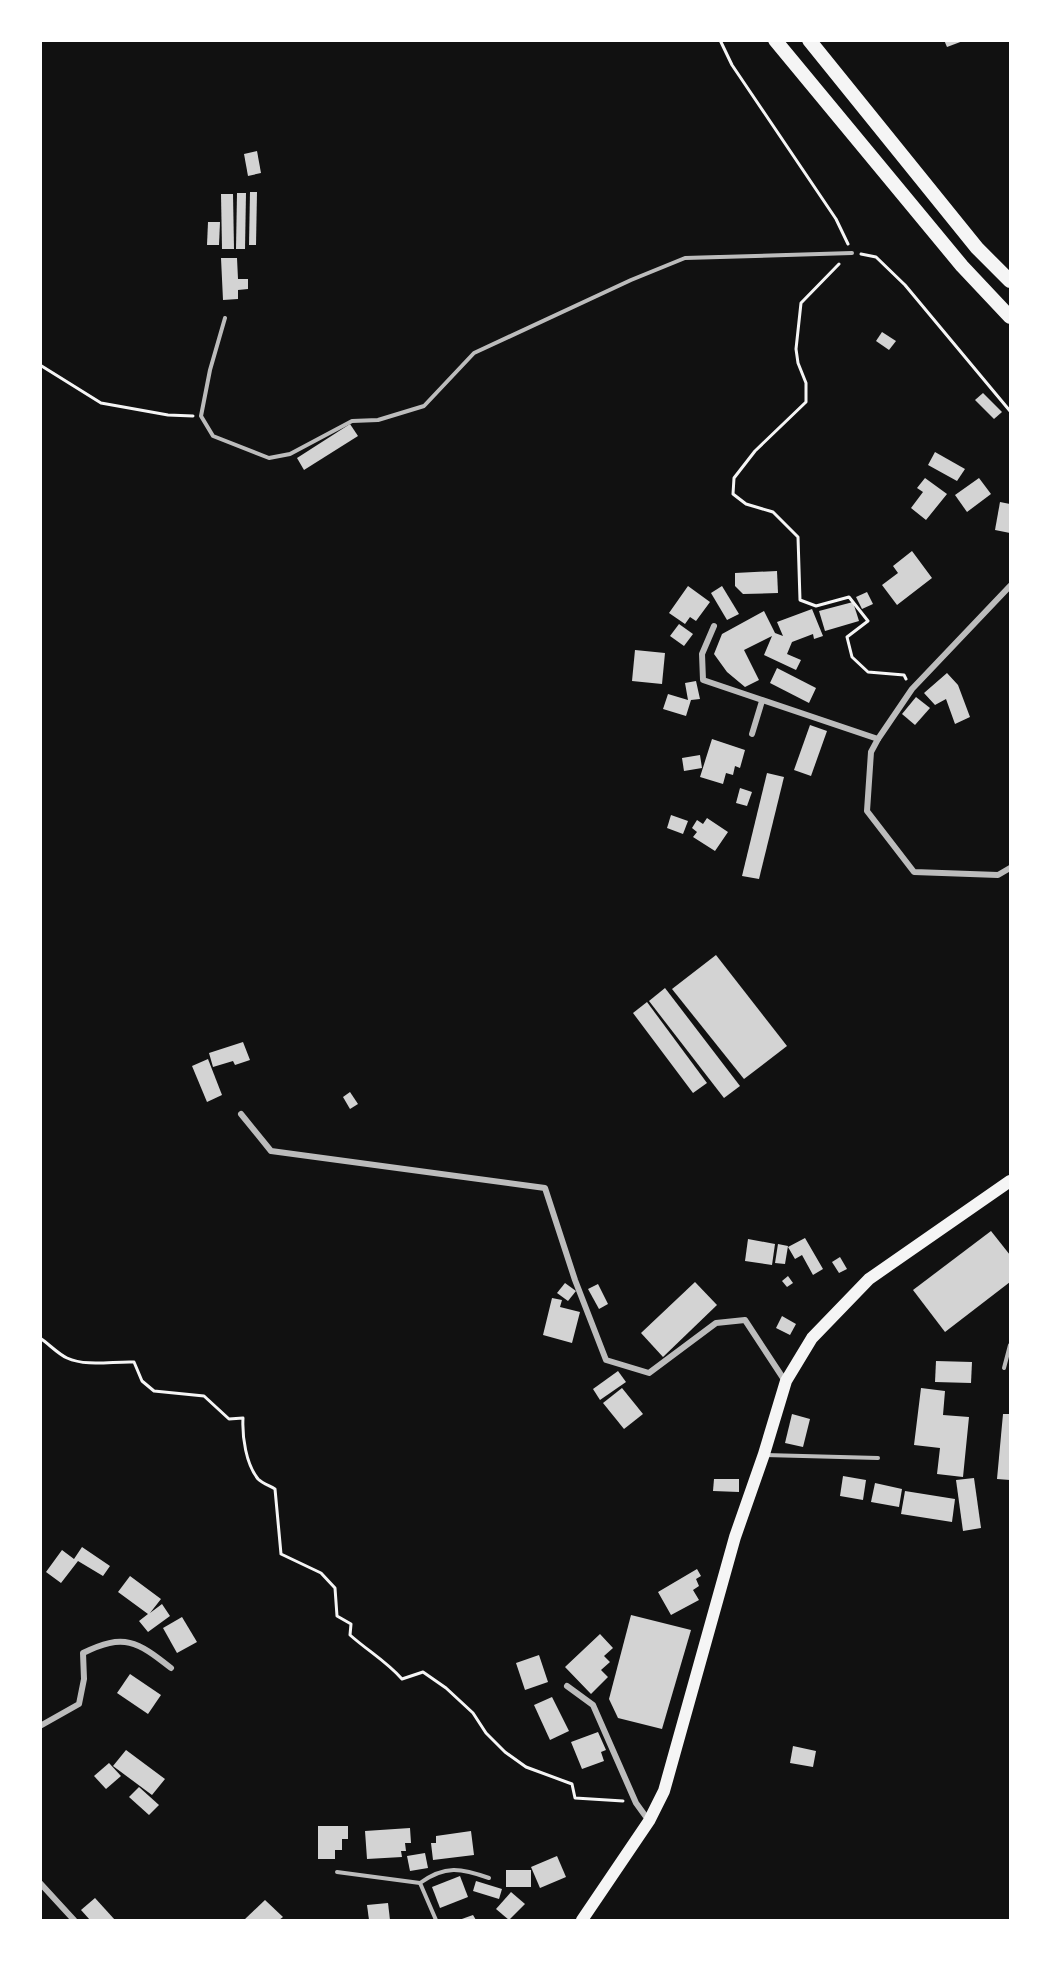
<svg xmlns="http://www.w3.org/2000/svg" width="1051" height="1961" font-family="Barlow,sans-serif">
<rect width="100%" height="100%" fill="#111"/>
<g fill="#d3d3d3">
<polygon points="944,40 963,40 963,41 947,47"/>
<polygon points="257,151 261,173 248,176 244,154"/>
<polygon points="250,192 257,192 256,245 249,245"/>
<polygon points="237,193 246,193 245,249 236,249"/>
<polygon points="221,194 233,194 234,249 222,249"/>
<polygon points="208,222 220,222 219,245 207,245"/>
<polygon points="221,258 237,258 238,279 248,279 248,289 238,290 238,299 223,300"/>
<polygon points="882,332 896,341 889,350 876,341"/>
<polygon points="983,393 1002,412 994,419 975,400"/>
<polygon points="350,424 358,436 304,470 297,458"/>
<polygon points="935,452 965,469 957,481 928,465"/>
<polygon points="925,478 947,494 926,520 911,508 923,492 917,488"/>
<polygon points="979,478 991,494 967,512 955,495"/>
<polygon points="1000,502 1010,504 1010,533 995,530"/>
<polygon points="912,551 932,578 897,605 882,585 898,573 893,566"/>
<polygon points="777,571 778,593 743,594 735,586 735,573"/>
<polygon points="688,586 710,602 696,621 690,617 685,624 669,613"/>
<polygon points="722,586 739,614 727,620 711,593"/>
<polygon points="867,592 873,604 862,609 856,597"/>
<polygon points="853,602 859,621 825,631 819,611"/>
<polygon points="812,609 823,636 814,639 813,634 792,642 787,654 801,660 796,670 764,655 772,636 744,650 759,680 745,687 727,672 714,654 722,634 764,611 775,633 783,636 777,622"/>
<polygon points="679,624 693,634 684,646 670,636"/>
<polygon points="635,650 665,653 662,684 632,681"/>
<polygon points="777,668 816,688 809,703 770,683"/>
<polygon points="947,673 958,685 970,717 955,724 946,699 935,705 924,693"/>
<polygon points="696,681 700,699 691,700 686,716 663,709 668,694 688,700 685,683"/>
<polygon points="916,697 930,708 915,725 902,714"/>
<polygon points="810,725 827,731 811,776 794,770"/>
<polygon points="712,739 745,750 740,768 735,766 733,775 726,773 723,784 700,777"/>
<polygon points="700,755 702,768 684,771 682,758"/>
<polygon points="767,773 784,777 759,879 742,876"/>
<polygon points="740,788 752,792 747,806 736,803"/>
<polygon points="671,815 688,821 683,834 667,828"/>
<polygon points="707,818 728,832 715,851 693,837 697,832 692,828 697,820 703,824"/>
<polygon points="716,955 787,1046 744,1079 672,989"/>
<polygon points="665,988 740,1086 724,1098 649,1001"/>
<polygon points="647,1002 707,1083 693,1093 633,1013"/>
<polygon points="243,1042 250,1060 235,1065 233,1061 213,1067 209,1053"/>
<polygon points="208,1059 222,1095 207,1102 192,1066"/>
<polygon points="350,1092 358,1104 350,1109 343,1097"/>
<polygon points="991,1231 1010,1255 1010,1282 945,1332 913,1290"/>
<polygon points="805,1238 823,1269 813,1275 802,1255 795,1259 788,1247"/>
<polygon points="748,1239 775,1244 772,1265 745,1261"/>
<polygon points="778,1244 788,1246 785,1264 775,1263"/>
<polygon points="840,1257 847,1269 839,1273 832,1262"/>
<polygon points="788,1276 793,1283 787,1287 782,1281"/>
<polygon points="695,1282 717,1305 663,1357 641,1333"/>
<polygon points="565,1283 576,1291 568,1301 557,1293"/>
<polygon points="598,1284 608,1304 599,1309 588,1289"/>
<polygon points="552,1298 562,1300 560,1307 580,1312 572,1343 543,1335"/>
<polygon points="782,1316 796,1324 790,1335 776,1328"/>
<polygon points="936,1361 972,1362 971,1383 935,1382"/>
<polygon points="618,1371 626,1382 600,1400 593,1389"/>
<polygon points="622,1388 643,1414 624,1429 603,1403"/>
<polygon points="921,1388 945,1391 943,1415 969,1417 963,1477 937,1474 940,1448 914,1445"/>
<polygon points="792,1414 810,1419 803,1447 785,1443"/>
<polygon points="1003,1414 1010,1414 1010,1480 997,1479"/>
<polygon points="843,1476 866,1480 863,1500 840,1496"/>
<polygon points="974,1478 981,1528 963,1531 956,1480"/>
<polygon points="714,1479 739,1479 739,1492 713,1491"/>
<polygon points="875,1483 902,1489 899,1507 871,1502"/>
<polygon points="905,1491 955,1499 952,1522 901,1514"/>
<polygon points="82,1547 110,1566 103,1576 78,1561 61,1583 46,1572 62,1550 74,1559"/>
<polygon points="697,1569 701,1576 696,1579 699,1586 693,1590 699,1600 671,1615 658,1592"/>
<polygon points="130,1576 161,1599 150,1613 162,1604 170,1616 148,1632 139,1621 148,1614 118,1592"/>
<polygon points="631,1615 691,1630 662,1729 618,1718 609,1699"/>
<polygon points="182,1617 197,1642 177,1653 163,1628"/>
<polygon points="600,1634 613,1648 604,1656 610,1662 601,1670 608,1677 591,1694 565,1667"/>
<polygon points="539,1655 548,1682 525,1690 516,1663"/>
<polygon points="130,1674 161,1695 148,1714 117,1693"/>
<polygon points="552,1697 569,1731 550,1740 534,1705"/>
<polygon points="598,1732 606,1750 601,1752 604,1761 582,1769 571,1742"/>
<polygon points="793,1746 816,1751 813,1767 790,1763"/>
<polygon points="126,1750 165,1779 152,1795 113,1766"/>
<polygon points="109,1763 121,1776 106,1789 94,1776"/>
<polygon points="139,1787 159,1805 149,1815 129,1797"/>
<polygon points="318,1826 348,1826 348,1839 342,1839 342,1850 335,1850 335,1859 318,1859"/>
<polygon points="410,1828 411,1843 405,1843 406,1851 401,1851 402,1857 367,1859 365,1831"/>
<polygon points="471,1831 474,1855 433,1860 431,1843 436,1843 436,1836"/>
<polygon points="425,1853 428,1868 410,1871 407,1856"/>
<polygon points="557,1856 566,1877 540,1888 531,1867"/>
<rect x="506" y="1870" width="25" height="17"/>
<polygon points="460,1876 468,1897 440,1908 432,1887"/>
<polygon points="476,1881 502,1889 499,1899 473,1891"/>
<polygon points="511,1892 525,1904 509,1920 496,1909"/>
<polygon points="95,1898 115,1920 90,1920 81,1910"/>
<polygon points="265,1900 283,1917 279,1920 244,1920"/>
<polygon points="388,1903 390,1920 369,1920 367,1905"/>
<polygon points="473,1915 476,1920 459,1920"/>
</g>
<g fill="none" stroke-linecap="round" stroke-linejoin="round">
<g stroke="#f5f5f5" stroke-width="3">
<polyline points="720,40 732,65 836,219 848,244"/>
<polyline points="861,254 876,257 905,285 1010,411"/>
<polyline points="839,264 801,303 796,349 798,363 806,383 806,402 755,451 734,478 733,494 746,504 773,512 798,537 800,600 816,606 849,597 868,621 847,637 852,657 868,672 904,675 906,679"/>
<polyline points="40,365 101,403 168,415 193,416"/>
<path d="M40,1338c9,6 18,16 27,20 20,9 46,3 67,4l8,19 12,10 50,5 25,23 14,-1c-1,19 3,46 15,61 4,4 12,7 17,10l6,65 40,19 14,15 2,28 14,8 -1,11c18,16 36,26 52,44l21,-7 23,16 27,25 13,20 19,19 21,15 46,17 3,14 48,3"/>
</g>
<g stroke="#bcbcbc" stroke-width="4">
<polyline points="225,318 210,370 201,416 213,436 269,458 290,454 352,421 378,420 424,406 474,353 631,280 685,258 852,253"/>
<polyline points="1004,1368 1010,1345"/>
<polyline points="765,1455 878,1458"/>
<polyline points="337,1872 420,1883"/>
<path d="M436,1920l-16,-37c25,-18 41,-15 69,-5"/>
</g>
<g stroke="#bcbcbc" stroke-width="6">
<polyline points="1010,586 912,689 878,739 871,752 867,811 914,872 998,875 1010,868"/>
<polyline points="714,626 702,654 703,680 878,739"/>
<polyline points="752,734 762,701"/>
<polyline points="241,1114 271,1151 545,1188 575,1280 606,1360 649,1373 716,1323 745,1320 785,1381"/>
<polyline points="567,1686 593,1705 636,1803 649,1821"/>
<path d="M40,1726l39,-22 5,-25 -1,-26c41,-20 54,-12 88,15"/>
<polyline points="40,1883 74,1920"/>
</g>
<polyline stroke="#f5f5f5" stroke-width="12" points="582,1920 649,1821 664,1791 735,1537 764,1454 786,1381 812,1338 869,1279 1010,1181"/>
<g stroke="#f5f5f5" stroke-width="14">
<polyline points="775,40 962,266 1010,317"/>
<polyline points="809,40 977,248 1010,281"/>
</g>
</g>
<rect width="1051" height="1961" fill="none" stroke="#ffffff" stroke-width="84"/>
</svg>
